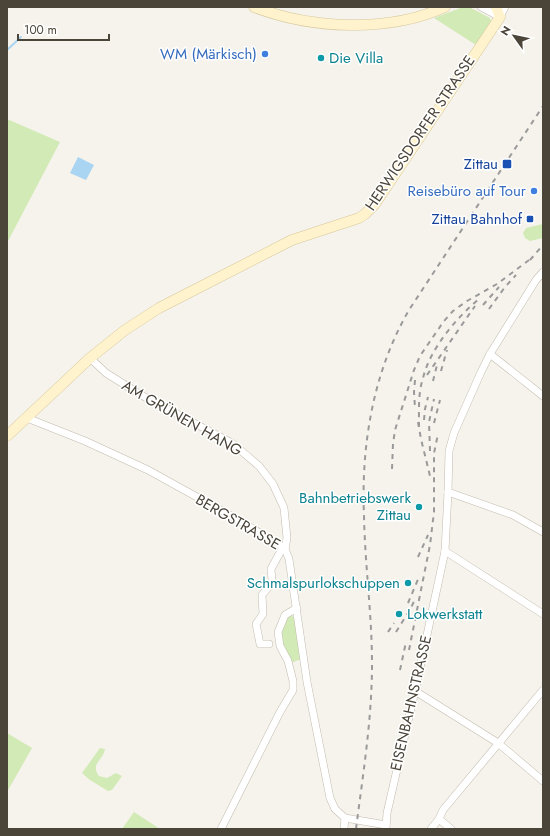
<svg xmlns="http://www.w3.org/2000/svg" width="550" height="836" font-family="Jost,sans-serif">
<rect width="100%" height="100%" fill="#f6f3ec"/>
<g fill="#d2eab5">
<polygon points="463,7 469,7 490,18 491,21 476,45 434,18"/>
<polygon points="7,119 60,142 7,243"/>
<polygon points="543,224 543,238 530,241 525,238 523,233 526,228"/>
<path d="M291,615l3,3 7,41 -10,4c-10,-19 -15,-28 -2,-47z"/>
<polygon points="7,733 32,748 7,792"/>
<path d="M100,748l5,1c-2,12 -15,14 -6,27l8,2 9,-5 6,3 -10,14 -4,1 -18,-11 -8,-7z"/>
<polygon points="134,812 160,829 122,829"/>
</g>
<polygon fill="#a9d4f2" points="78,157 94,165 86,180 70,173"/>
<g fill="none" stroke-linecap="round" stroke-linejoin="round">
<polyline stroke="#a9d4f2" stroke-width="2" points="7,50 21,37"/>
<g stroke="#c2bbae" stroke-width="8">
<g id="street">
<polyline points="481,7 500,17 505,7"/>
<polyline points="490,354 543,396"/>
<polyline points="90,358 106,373 141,395 232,443 259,466 273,484 284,508 287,538 285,549"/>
<polyline points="27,418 85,441 148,470 235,518 283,547 285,549 289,559 307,682 330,798 335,809 345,818 386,825"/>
<polyline points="448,492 513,515 543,532"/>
<polyline points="445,551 543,614"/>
<polyline points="269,644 260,644 256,624 263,614 262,595 271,584 272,580 271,569 283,547"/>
<polyline points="415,691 498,743 543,781"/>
<polyline points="439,819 451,829"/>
<polyline points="386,828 387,813 415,691 445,551 448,492 449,451 454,433 481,372 490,354 536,280 543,272"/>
<polyline points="221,829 280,712 293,690 293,681 288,661 280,646 278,632 285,615 297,608"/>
<polyline points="344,829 345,818"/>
<polyline points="431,829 439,819 443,810 543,690"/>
</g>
</g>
<g stroke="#d6c79b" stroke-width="11">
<g id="secondary">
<path d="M254,7c57,22 134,26 191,0"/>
<polyline points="7,436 90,358 125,330 159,308 292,240 359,218 365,214 375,204 500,17 496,7"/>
</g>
</g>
<use href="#street" stroke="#fff" stroke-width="7"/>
<use href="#secondary" stroke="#fff3cd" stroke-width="10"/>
<g stroke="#9a9a9a" stroke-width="2" stroke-dasharray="5 5" stroke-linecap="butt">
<polyline points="530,260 543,245"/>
<polyline points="483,305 499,287"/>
<polyline points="489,309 505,287 516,275"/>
<polyline points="441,371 447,350"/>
<polyline points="427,375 475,306"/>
<polyline points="415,380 414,392 415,408"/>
<polyline points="433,381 437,365"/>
<polyline points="424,420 425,409 428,397"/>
<polyline points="418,422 421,439 430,476"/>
<polyline points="434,423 440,400"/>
<path d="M419,427c0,-16 -1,-34 4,-49 7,-29 33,-60 56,-79"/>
<polyline points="430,451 429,422 434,399"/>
<polyline points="392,469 393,444 395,430 414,370 420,356 444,321 453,311 467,301 497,284 533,257"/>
<polyline points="418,557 428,535"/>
<polyline points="408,603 419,577"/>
<polyline points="388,632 394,623"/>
<polyline points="396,632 411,608 415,599"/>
<polyline points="409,650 430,545 434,512 434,453 438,434"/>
<polyline points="400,670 406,642"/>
<path d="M356,829c7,-55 16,-110 16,-165 0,-49 -7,-98 -8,-148 -3,-71 9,-144 45,-206l134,-204"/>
</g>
</g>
<g fill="#3f7fe0" stroke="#fff" stroke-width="1.5">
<circle cx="265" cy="54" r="4"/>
<circle cx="534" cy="191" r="4"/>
</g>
<g fill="#0f9aa8" stroke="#fff" stroke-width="1.5">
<circle cx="321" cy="58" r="4"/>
<circle cx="419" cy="507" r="4"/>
<circle cx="408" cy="583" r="4"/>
<circle cx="399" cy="614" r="4"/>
</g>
<g fill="#1a4fb4" stroke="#fff" stroke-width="1.5">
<rect x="502" y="159" width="10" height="10" rx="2"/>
<rect x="526" y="215" width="8" height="8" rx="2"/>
</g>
<g text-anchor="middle" stroke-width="3" stroke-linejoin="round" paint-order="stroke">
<g font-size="15" fill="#366cbe" stroke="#fff" text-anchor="end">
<text x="257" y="59">WM (Märkisch)</text>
<text x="526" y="196">Reisebüro auf Tour</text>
</g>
<g font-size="15" fill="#0d838f" stroke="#fff" text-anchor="start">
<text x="329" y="63">Die Villa</text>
<text x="411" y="503" text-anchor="end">Bahnbetriebswerk<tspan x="411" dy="17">Zittau</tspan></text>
<text x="400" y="588" text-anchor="end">Schmalspurlokschuppen</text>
<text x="407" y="619">Lokwerkstatt</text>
</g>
<g font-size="15" fill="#4b4439" stroke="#fff">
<text transform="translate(420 133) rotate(-56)" y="5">HERWIGSDORFER STRASSE</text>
<text transform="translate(182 418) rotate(30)" y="5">AM GRÜNEN HANG</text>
<text transform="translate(238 522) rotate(30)" y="5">BERGSTRASSE</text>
<text transform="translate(411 703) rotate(-77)" y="5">EISENBAHNSTRASSE</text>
</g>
<g font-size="15" fill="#164399" stroke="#fff" text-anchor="end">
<text x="498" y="169">Zittau</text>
<text x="522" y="224">Zittau Bahnhof</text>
</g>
</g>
<rect width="550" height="836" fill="none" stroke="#4b4439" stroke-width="16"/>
<g transform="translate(514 36) rotate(303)" stroke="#ffffff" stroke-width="3" paint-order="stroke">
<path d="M0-3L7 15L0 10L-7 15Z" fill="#4b4439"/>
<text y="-6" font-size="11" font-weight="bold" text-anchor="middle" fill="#4b4439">N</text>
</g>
<path d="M18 34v6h91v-6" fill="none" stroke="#4b4439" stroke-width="2"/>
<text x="24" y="34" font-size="12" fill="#4b4439" stroke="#ffffff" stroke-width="3" paint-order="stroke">100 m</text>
</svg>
